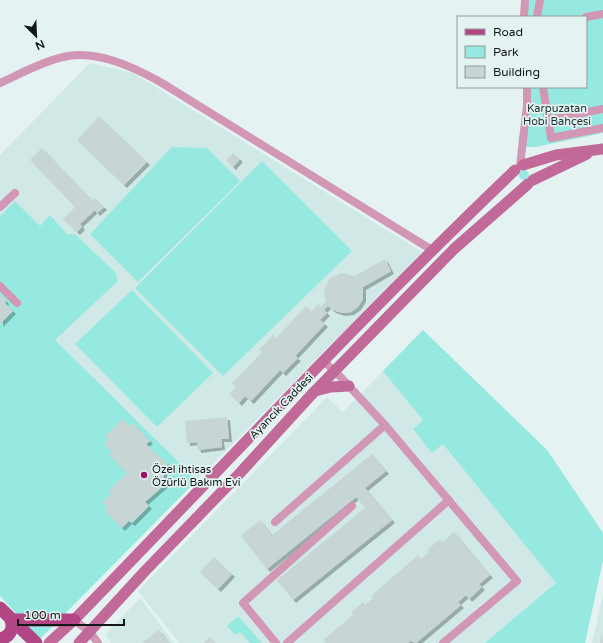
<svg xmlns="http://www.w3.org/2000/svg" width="603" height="643" font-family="'Varela Round',sans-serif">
<defs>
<filter id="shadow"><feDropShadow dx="3" dy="3" stdDeviation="0" flood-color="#0004"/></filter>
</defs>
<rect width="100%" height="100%" fill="#e4f3f1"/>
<g fill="#d0e9e6">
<polygon points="90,63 133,73 422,252 197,480 0,286 0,155"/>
<polygon points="423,330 547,450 603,533 603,560 585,643 179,643 138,591 327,397 343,412"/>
<polygon points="603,594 603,643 592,643"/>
<polygon points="140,598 174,643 111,643 105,635"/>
</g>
<g fill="#95e9e0">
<polygon points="526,0 603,0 603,133 536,147 527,147 518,140 523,127 527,87 586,87 586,17 523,17"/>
<polygon points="172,147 207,148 240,181 138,282 90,234"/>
<polygon points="262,161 352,251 223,376 135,288"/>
<circle cx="524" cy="175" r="5"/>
<polygon points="15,201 40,226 50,215 67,234 75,234 116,273 118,281 55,340 197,480 40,639 0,596 0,216"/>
<polygon points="132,290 213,373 157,427 75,344"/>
<polygon points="423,330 547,450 603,533 603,560 585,643 485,643 556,583 443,444 432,453 413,429 423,420 383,371"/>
<polygon points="238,616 262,643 250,643 240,632 235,635 227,626"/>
</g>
<g fill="#c7d6d4" filter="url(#shadow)">
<polygon points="99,116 147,162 124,185 77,140"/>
<polygon points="42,148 92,200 95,198 104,207 97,213 95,210 80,224 82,227 77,232 63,219 75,207 30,160"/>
<polygon points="233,153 240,159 233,167 226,160"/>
<polygon points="385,259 391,271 363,287 363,299 358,307 351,312 342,313 333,310 328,306 324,310 327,313 320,320 325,324 295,356 298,358 283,373 280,370 251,401 245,396 239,403 229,393 236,387 232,383 262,352 259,350 273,335 276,338 306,306 311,312 318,304 321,307 326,301 324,291 329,279 341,273 355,276"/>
<polygon points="0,295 6,301 5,303 13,311 0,324"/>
<polygon points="227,417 229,439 221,439 222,447 198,450 197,442 187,443 185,421"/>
<polygon points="123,419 130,426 133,423 150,441 146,444 168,464 164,468 164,478 168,482 145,502 149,506 132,523 129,521 122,528 104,510 107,507 103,502 111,494 108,492 127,473 109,455 112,452 104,444 108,439 105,436"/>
<polygon points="372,454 386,471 365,488 392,520 293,600 277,580 365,508 356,497 267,569 241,536 260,520 272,535"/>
<polygon points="454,532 490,575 479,584 482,587 469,599 466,595 458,602 461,605 416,643 410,641 408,643 326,643 323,640 353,615 351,612 363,602 365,605 373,598 371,596 418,555 421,559 429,552 427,550 440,539 443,542"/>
<polygon points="214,557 232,574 218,589 200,572"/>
<polygon points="159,630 169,643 142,643"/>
<polygon points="602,631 603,643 600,643"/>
<polygon points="210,637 215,643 203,643"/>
</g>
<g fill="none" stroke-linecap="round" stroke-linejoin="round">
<g stroke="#d397b6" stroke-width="8">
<polyline points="524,17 525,0"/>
<polyline points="537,17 540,0"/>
<polyline points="586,17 603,14"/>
<path d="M0,83c20,-9 41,-21 63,-26 33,-8 71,10 99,26l270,167"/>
<polyline points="543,87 551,138 603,128"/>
<polyline points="548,120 603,109"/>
<polyline points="520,166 527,105 527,87"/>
<polyline points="0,207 15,193"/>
<polyline points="0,286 17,303"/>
<polyline points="324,362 335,371 385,425 517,581 443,643"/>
<polyline points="275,522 385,425"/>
<polyline points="74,620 89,631 98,643"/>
<polyline points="276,643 243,603 352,506"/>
<polyline points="287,643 449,500"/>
</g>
<g stroke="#c16a9a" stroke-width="11">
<polyline points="523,165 556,155 603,149"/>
<polyline points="533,180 587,154"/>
<polyline points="315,391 331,387 349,386"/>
<path d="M49,643l25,-23c147,-151 289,-305 441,-450"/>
<polyline points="79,643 145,571 240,473 313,393 454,249 528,184"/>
</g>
<g stroke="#b24685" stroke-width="13">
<polyline points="0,608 36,643"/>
<path d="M0,639c10,-2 14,-10 11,-19h63"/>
</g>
</g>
<circle fill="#951169" stroke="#e4f3f1" stroke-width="1.5" cx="144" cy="475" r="4"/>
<g text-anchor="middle" stroke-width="3.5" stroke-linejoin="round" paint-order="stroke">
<g font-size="11" fill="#1b3331" stroke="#e4f3f1">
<text x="557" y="112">Karpuzatan<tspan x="557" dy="13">Hobi Bahçesi</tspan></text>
</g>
<g font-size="11" fill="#121717" stroke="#e4f3f1">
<text transform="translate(281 406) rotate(-46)" y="4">Ayancık Caddesi</text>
</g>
<g font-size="11" fill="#121717" stroke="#e4f3f1" text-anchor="start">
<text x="152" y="473">Özel ihtisas<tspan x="152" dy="13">Özürlü Bakım Evi</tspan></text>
</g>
</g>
<rect x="457" y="16" width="130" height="72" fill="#e4f3f1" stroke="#909b9a"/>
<rect x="465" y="29" width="20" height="6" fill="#b24685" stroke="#909b9a"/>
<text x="493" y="36" font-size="12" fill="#121717">Road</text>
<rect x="465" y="46" width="20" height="12" fill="#95e9e0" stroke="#909b9a"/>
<text x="493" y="56" font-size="12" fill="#121717">Park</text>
<rect x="465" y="66" width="20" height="12" fill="#c7d6d4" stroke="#909b9a"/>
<text x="493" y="76" font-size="12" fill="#121717">Building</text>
<g transform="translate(36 36) rotate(156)" stroke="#e4f3f1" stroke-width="3" paint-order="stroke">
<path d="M0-3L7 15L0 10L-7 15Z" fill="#121717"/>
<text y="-6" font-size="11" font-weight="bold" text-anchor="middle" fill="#121717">N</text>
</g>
<path d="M18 619v6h106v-6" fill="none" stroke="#121717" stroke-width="2"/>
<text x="24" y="619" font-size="12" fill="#121717" stroke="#e4f3f1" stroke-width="3" paint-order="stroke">100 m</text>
</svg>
